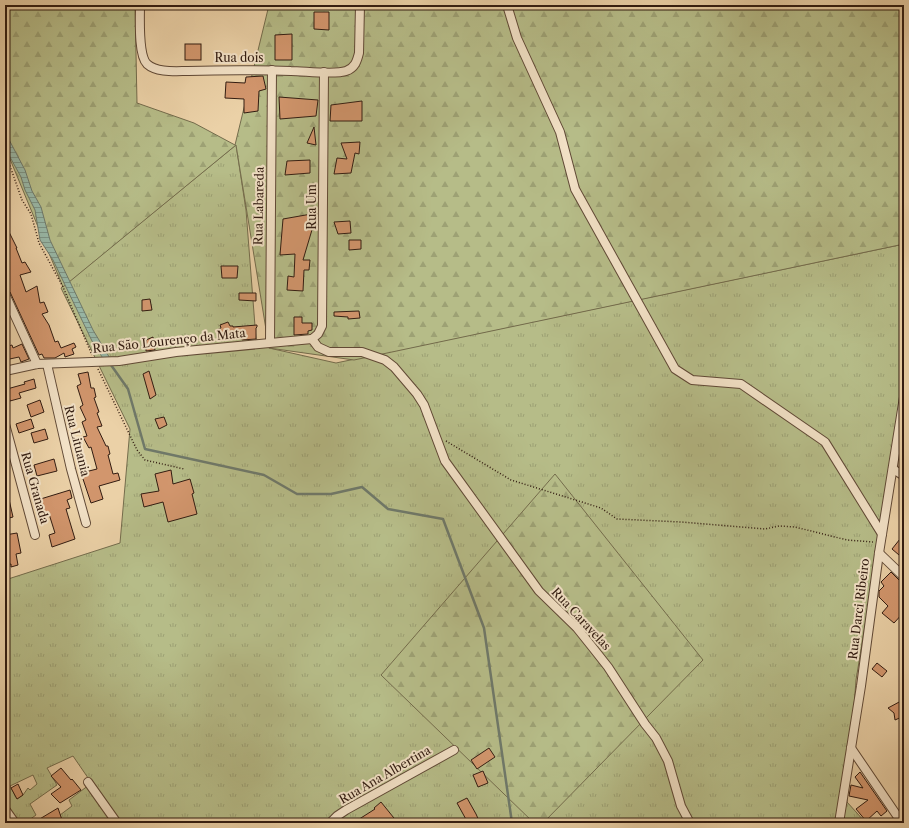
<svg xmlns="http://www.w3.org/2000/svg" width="909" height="828" font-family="'Libre Caslon Text',serif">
<defs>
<pattern id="grass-tufts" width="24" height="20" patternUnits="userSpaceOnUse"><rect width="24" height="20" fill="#b6bc88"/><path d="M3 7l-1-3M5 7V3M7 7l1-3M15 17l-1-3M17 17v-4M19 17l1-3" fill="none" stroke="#9da174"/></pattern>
<pattern id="forest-firs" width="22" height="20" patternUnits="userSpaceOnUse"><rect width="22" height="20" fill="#b6bc88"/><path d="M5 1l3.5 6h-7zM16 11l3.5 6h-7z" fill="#9da174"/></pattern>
<pattern id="water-rules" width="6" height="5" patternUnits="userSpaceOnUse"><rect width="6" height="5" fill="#98b7a6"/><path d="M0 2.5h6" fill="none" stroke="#7d9486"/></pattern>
</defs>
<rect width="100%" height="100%" fill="#ebd1a7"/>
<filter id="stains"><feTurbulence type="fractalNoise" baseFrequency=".005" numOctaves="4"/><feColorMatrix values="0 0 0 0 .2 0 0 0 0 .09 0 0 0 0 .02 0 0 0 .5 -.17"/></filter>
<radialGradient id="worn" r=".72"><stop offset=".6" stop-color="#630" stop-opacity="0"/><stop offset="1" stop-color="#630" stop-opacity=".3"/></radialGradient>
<g fill="url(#grass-tufts)" stroke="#746c4c" fill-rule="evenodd">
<path d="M236,145l10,65 10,129 13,9 67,15 568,-119v145l-48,291 -9,122 19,21h-747l-46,-67 -26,12 10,17 -27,19 6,11 -11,8h-7l-13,-18v-225l115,-37 10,-114 -69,-141zM33,775l4,9 -7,6 -2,-2 -5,7 -6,4 -7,-13z"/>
<polygon points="89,785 113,823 58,823 62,820 60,815 72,806 69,800"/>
</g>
<g fill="url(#forest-firs)" stroke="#746c4c">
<polygon points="5,5 135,5 137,103 194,123 235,145 269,5 904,5 904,244 354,360 269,348 236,145 63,287 5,147"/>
<polygon points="555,474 703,660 543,823 534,823 381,675"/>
</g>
<polygon fill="url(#water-rules)" stroke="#6f796a" points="5,132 25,170 32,191 41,207 50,240 93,330 111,360 104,360 92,341 53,260 40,240 35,210 25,190 21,177 5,148"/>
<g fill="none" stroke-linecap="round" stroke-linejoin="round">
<polyline stroke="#6f796a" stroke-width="2.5" points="111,365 128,389 145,449 264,475 297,494 331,494 362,487 388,509 443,519 484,628 512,823"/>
</g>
<g fill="#d2966d" stroke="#321c11">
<polygon points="314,12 329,12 329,30 314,29"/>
<polygon points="292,34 292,60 275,60 275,35"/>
<rect x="185" y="44" width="16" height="16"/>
<polygon points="263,76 266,89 259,91 258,111 244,113 244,99 225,98 226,82 245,83 246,77"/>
<polygon points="279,97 318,100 316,116 280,119"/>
<polygon points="362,101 362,121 330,121 331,105"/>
<polygon points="314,127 316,145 307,143"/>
<polygon points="360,142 359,154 355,153 351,173 334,174 337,158 347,159 341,143"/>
<polygon points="310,160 310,173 285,175 287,161"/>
<polygon points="317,213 303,260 310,260 309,270 304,270 303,291 287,290 288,276 294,277 295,254 280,255 283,219"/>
<polygon points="350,221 351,233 338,234 334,222"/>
<polygon points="5,224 17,248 16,248 22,263 25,262 31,272 20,275 26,292 37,286 40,303 44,302 48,312 42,314 49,325 55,342 58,341 61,348 74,343 76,347 72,349 74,354 65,357 64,353 55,358 44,358 42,354 39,355 10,292 5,289"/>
<polygon points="349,240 361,240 361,249 349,250"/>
<polygon points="221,266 238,266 237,278 222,278"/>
<polygon points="239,293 256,293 256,301 239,300"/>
<polygon points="150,299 152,310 142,311 142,300"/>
<polygon points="359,311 360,318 348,319 348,317 334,316 334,312"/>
<polygon points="294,317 302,317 302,323 312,323 312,330 308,331 308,334 294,335"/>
<polygon points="228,322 230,326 233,326 233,327 257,325 257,327 256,328 256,339 242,340 242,333 222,340 217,330 221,328 220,325"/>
<polygon points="153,337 155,350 146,351 146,340"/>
<polygon points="22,344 29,359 21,362 19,357 5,360 5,347 12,345 13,348"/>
<polygon points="149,371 156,395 150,399 143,374"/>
<polygon points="88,372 91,388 94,388 96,397 94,398 99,412 97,413 102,426 97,427 106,446 108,446 110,454 108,455 113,474 118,473 120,480 99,486 103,499 91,503 81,473 97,469 91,447 89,448 83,437 87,436 82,422 86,420 80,407 83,405 77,386 81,384 78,374"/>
<polygon points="34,379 36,388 19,393 21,398 10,401 7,389 25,384 24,382"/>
<polygon points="40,400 44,412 31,417 27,405"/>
<polygon points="164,417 167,425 159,429 155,419"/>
<polygon points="31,419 34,428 19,433 16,424"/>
<polygon points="45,429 48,439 34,443 31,433"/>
<polygon points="54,459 57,471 37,476 34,465"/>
<polygon points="171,470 173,484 190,479 194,493 192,494 197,514 168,522 163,502 144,507 141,494 159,491 155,474"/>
<polygon points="70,490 72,498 67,500 70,508 66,509 75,539 52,547 49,535 55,533 49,514 39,517 34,501"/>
<polygon points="5,495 8,495 13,517 5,519"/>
<polygon points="17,533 21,553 16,554 18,565 11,567 11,564 5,565 5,535"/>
<polygon points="904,534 904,550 899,555 892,549"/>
<polygon points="891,572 900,581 904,582 904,612 894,623 882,613 888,606 879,597 879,591 884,586 881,582"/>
<polygon points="877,663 887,671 882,677 872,669"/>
<polygon points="901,701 904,704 904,716 895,720 894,713 888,708"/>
<polygon points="489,748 495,757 477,769 471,760"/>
<polygon points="61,768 71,780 72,779 81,790 60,803 51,794 61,787 51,776"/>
<polygon points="483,771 488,783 478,787 473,775"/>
<polygon points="860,772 887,811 881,816 877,811 866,821 856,809 868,800 849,796 851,785 863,788 855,777"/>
<polygon points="18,784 23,795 17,799 11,788"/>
<polygon points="467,798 476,814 480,823 468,823 457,803"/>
<polygon points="381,802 398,823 353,823 375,809 374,808"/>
<polygon points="58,808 62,820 57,823 33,823"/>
</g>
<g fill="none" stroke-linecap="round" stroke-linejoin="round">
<g stroke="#604936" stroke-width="10">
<g id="minor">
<path d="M140,5c0,14 -2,50 7,59 10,9 29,7 41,7 35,-1 69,-1 103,0 13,0 44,4 55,0 9,-3 11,-10 13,-18l1,-48"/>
<polyline points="507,5 517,38 560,132 575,189 675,369 692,380 741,384 825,442 882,534"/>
<polyline points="5,294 37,364"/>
<polyline points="312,339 318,347 329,352 362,352 385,360 394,367 417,394 424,405 445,461 539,591 577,628 593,648 608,667 645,724 656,738 668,761 681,806 690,823"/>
<polyline points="312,339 318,334 322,326 324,72"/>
<polyline points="270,342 272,70"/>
<polyline points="47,364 71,469 86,523"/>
<polyline points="5,371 37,364 119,361 176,352 312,339"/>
<polyline points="5,424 35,535"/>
<polyline points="893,469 904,476"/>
<polyline points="879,553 904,577"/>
<polyline points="851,748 902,823"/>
<polyline points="88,782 117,823"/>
<polyline points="5,809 15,823"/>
<polyline points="330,823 337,816 346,810 454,750"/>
<polyline points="839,823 861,686 879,553 904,397"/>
</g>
</g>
<g stroke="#321c11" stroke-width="1.5" stroke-dasharray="1 2" stroke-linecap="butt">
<polyline points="5,158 10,166 22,200 31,214 39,243 63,287 92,355"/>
<polyline points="98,369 137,450 145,460 184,469"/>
<polyline points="446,441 511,480 601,508 617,519 681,522 765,529 779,526 795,527 847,540 873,542"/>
</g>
<use href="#minor" stroke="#f2e1c6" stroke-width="8"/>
</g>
<g text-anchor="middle" stroke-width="4" stroke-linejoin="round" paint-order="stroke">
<g font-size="12" fill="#321c11" stroke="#f2e1c6">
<text x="239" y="62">Rua dois</text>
<text transform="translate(259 206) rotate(-89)" y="4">Rua Labareda</text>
<text transform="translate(312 207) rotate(-90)" y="4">Rua Um</text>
<text transform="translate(169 341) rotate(-6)" y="4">Rua São Lourenço da Mata</text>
<text transform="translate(77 441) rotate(76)" y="4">Rua Lituania</text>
<text transform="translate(35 488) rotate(74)" y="4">Rua Granada</text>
<text transform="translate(859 609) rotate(-83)" y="4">Rua Darci Ribeiro</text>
<text transform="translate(581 619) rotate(47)" y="4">Rua Caravelas</text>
<text transform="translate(385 775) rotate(-30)" y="4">Rua Ana Albertina</text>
</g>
</g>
<rect width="909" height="828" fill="none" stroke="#ebd1a7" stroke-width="20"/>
<rect x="6" y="6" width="897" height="816" fill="none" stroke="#321c11" stroke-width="2"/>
<rect x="10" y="10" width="889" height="808" fill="none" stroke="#321c11"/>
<rect width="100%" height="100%" filter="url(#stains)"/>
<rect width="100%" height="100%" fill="url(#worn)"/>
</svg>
